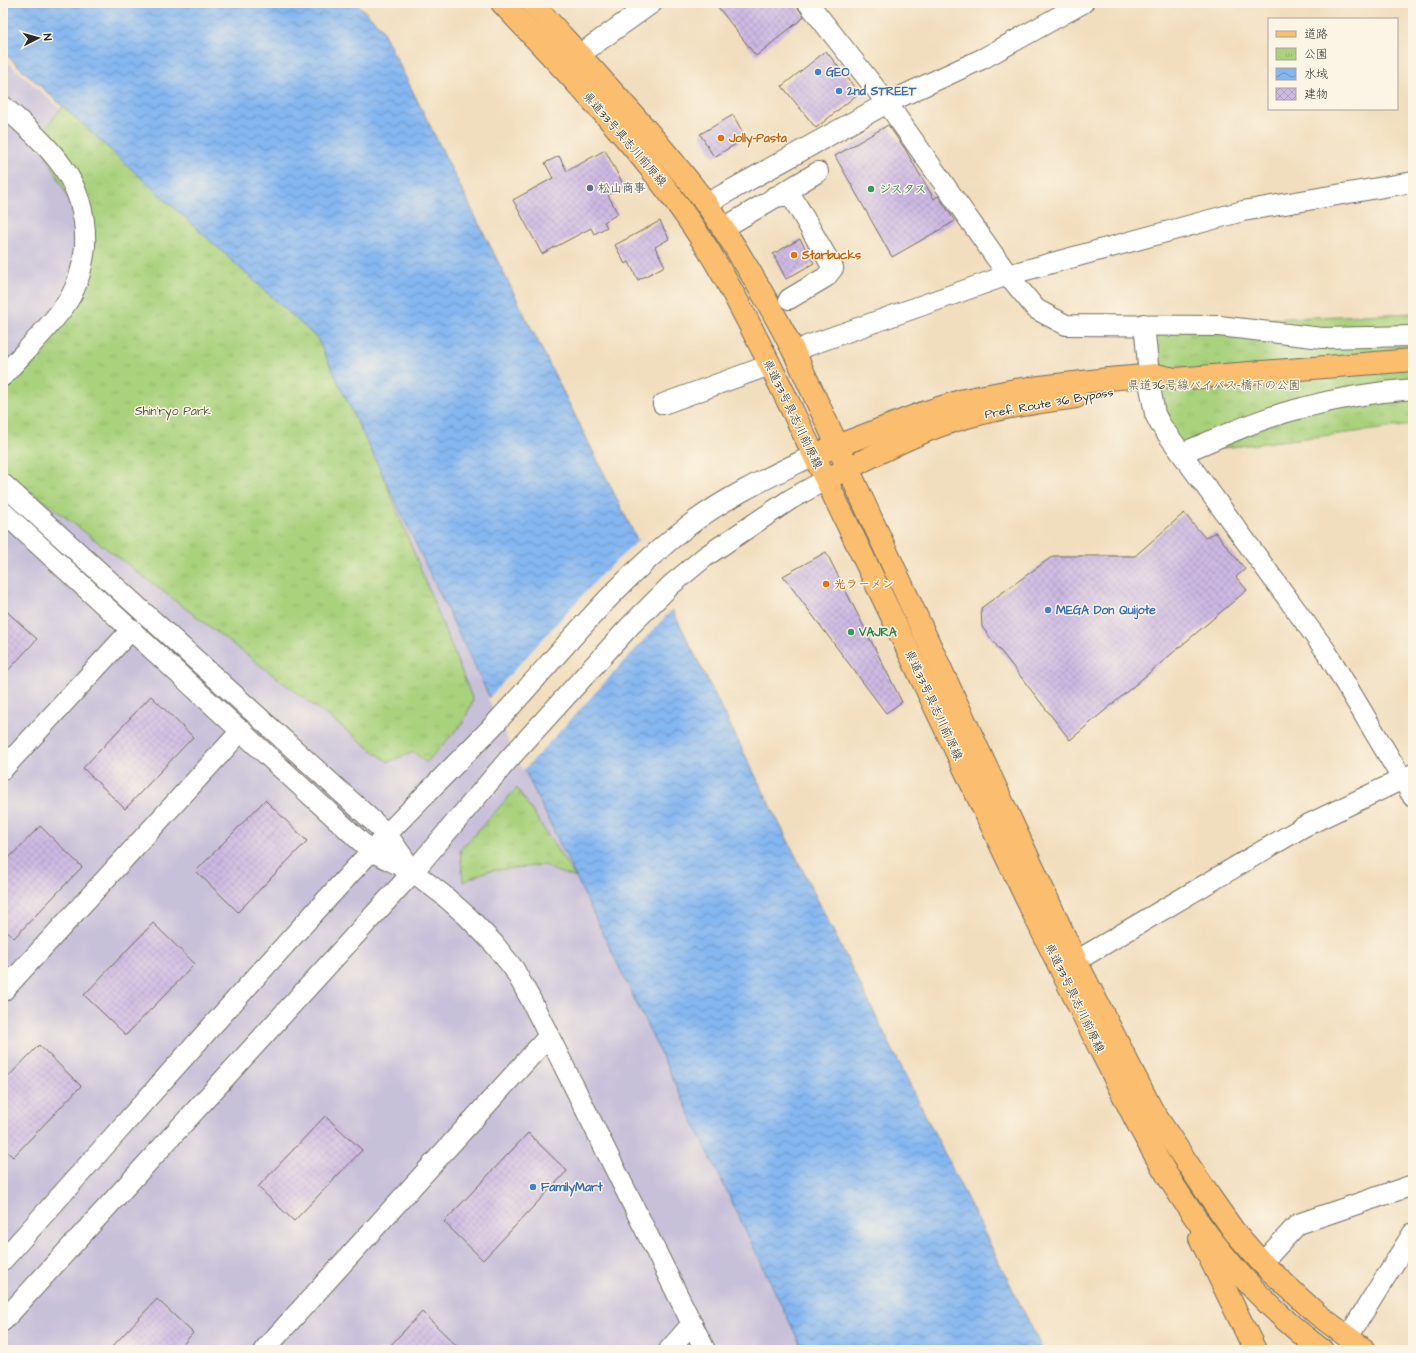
<svg xmlns="http://www.w3.org/2000/svg" width="1416" height="1353" font-family="'Architects Daughter','Klee One',sans-serif">
<defs>
<pattern id="park-tufts" width="24" height="20" patternUnits="userSpaceOnUse"><rect width="24" height="20" fill="#a9d27d"/><path d="M3 7l-1-3M5 7V3M7 7l1-3M15 17l-1-3M17 17v-4M19 17l1-3" fill="none" stroke="#92b46c"/></pattern>
<pattern id="water-waves" width="16" height="10" patternUnits="userSpaceOnUse"><rect width="16" height="10" fill="#84b6f0"/><path d="M0 5q4-4 8 0t8 0" fill="none" stroke="#6c94c3"/></pattern>
<pattern id="building-cross-hatch" width="8" height="8" patternUnits="userSpaceOnUse"><rect width="8" height="8" fill="#cdb9e3"/><path d="M0 0l8 8M0 8l8-8" fill="none" stroke="#b09fc3"/></pattern>
</defs>
<rect width="100%" height="100%" fill="#fcf5e5"/>
<filter id="ink" filterUnits="userSpaceOnUse"><feTurbulence type="fractalNoise" baseFrequency=".025" numOctaves="2"/><feDisplacementMap in="SourceGraphic" scale="8" xChannelSelector="R" yChannelSelector="G"/><feConvolveMatrix kernelMatrix="1 2 1 2 8 2 1 2 1" color-interpolation-filters="sRGB"/></filter>
<filter id="wash" filterUnits="userSpaceOnUse"><feTurbulence type="fractalNoise" baseFrequency=".012" numOctaves="4" result="noise"/><feDisplacementMap in="SourceGraphic" scale="16" xChannelSelector="R" yChannelSelector="G"/><feGaussianBlur stdDeviation="0.9" result="paint"/><feColorMatrix in="noise" values="0 0 0 0 0 0 0 0 0 0 0 0 0 0 0 0 0 1.4 0 .05"/><feComposite in="paint" operator="in"/></filter>
<g filter="url(#wash)">
<rect width="100%" height="100%" fill="#f1debe"/>
<polygon fill="#c7c0d9" points="3,58 317,338 803,1350 3,1350"/>
<g fill="url(#park-tufts)" stroke="#6a7e54">
<polygon points="63,106 317,338 382,473 473,700 463,723 426,763 414,752 388,762 3,470 3,376 64,307 85,231 38,138"/>
<polygon points="1413,313 1413,425 1182,453 1140,388 1144,324"/>
<polygon points="517,788 576,878 556,871 545,865 487,871 463,882 460,850"/>
</g>
<polygon fill="url(#water-waves)" stroke="#58708e" points="3,3 356,3 380,26 1043,1350 803,1350 317,338 3,52"/>
<polygon fill="#f1debe" points="640,539 674,607 523,771 488,699 601,575"/>
<g id="blocks">
<g fill="url(#building-cross-hatch)">
<polygon points="715,3 795,3 804,17 756,56"/>
<polygon points="826,51 859,93 816,128 782,86"/>
<polygon points="733,115 746,138 714,157 700,134"/>
<polygon points="888,125 905,149 934,199 938,196 955,221 892,257 835,156"/>
<polygon points="605,150 624,186 608,195 618,214 604,222 607,227 594,234 591,228 542,254 513,200 553,178 545,163 559,156 567,171"/>
<polygon points="660,221 669,239 655,247 665,266 638,280 629,262 625,264 615,245"/>
<polygon points="800,239 814,263 786,279 773,254"/>
<polygon points="1184,513 1205,538 1215,532 1245,569 1236,577 1247,590 1070,740 982,627 981,608 1053,556 1135,556"/>
<polygon points="826,552 902,702 886,713 783,576"/>
<polygon points="3,608 37,639 3,676"/>
<polygon points="151,696 193,737 125,809 83,768"/>
<polygon points="265,800 307,841 238,912 196,871"/>
<polygon points="40,826 82,867 14,938 3,928 3,864"/>
<polygon points="153,923 195,964 126,1035 84,995"/>
<polygon points="39,1045 81,1086 13,1157 3,1148 3,1082"/>
<polygon points="325,1116 362,1150 294,1221 258,1187"/>
<polygon points="528,1133 567,1171 483,1260 444,1222"/>
<polygon points="157,1299 193,1333 178,1350 109,1350"/>
<polygon points="422,1312 461,1350 386,1350"/>
</g>
</g>
</g>
<g filter="url(#ink)">
<use href="#blocks" fill-opacity="0" stroke="#706a5e" stroke-width="1"/>
<g fill="none" stroke-linecap="round" stroke-linejoin="round">
<g stroke="#706a5e" stroke-width="22">
<g id="minor">
<polyline points="808,3 887,103 1008,275 1036,309 1066,325 1219,326 1322,338 1413,336"/>
<polyline points="579,55 652,3"/>
<path d="M3,106c45,40 85,73 82,140 -2,21 -8,44 -22,62 -18,24 -40,45 -60,68"/>
<polyline points="774,197 791,195 833,268 826,277 789,299"/>
<polyline points="706,204 887,103 984,58 1083,3"/>
<polyline points="722,229 818,172"/>
<polyline points="1144,324 1149,375"/>
<polyline points="795,354 807,346 1008,275 1243,211 1413,182"/>
<polyline points="1150,387 1155,414 1160,424 1326,651 1413,797"/>
<polyline points="663,404 770,365"/>
<path d="M1182,453c39,-16 78,-35 120,-45 36,-10 74,-16 111,-19"/>
<polyline points="3,484 387,834 412,870"/>
<polyline points="3,512 371,851 413,872 442,894 468,917 494,944 514,969 531,1000 705,1350"/>
<polyline points="3,769 132,629"/>
<polyline points="1076,961 1303,827 1413,774"/>
<polyline points="3,991 242,730"/>
<path d="M3,1260c124,-138 245,-277 371,-412 38,-41 78,-80 117,-120 64,-68 122,-145 197,-202 38,-29 83,-50 126,-71"/>
<polyline points="1262,1263 1298,1224 1413,1185"/>
<polyline points="3,1321 413,872 508,760 629,627 671,585 706,556 791,499 825,480"/>
<polyline points="1348,1337 1413,1233"/>
<polyline points="264,1350 548,1037"/>
<polyline points="669,1350 692,1324"/>
</g>
</g>
<g stroke="#706a5e" stroke-width="24">
<g id="major">
<path d="M502,3c80,86 163,169 221,272 38,67 70,138 104,207 64,132 127,264 190,397 27,57 56,115 84,172 15,28 28,58 44,86 44,80 103,158 177,213"/>
<path d="M532,3c59,65 120,129 173,199 34,48 63,99 90,152l281,607 77,151 57,85 24,34 28,32 55,51 48,36"/>
<polyline points="824,451 920,414 964,400 1015,390 1108,379 1156,375 1175,379 1413,360"/>
<path d="M835,475c34,-17 68,-36 104,-49 43,-16 92,-23 137,-29"/>
<polyline points="1200,1238 1255,1350"/>
</g>
</g>
<use href="#minor" stroke="#fff" stroke-width="20"/>
<use href="#major" stroke="#fbbe6e" stroke-width="22"/>
</g>
</g>
<g fill="#3f7fe0" stroke="#fcf5e5" stroke-width="1.5">
<circle cx="818" cy="72" r="4"/>
<circle cx="839" cy="91" r="4"/>
<circle cx="1048" cy="610" r="4"/>
<circle cx="533" cy="1187" r="4"/>
</g>
<g fill="#e8710a" stroke="#fcf5e5" stroke-width="1.5">
<circle cx="721" cy="138" r="4"/>
<circle cx="794" cy="255" r="4"/>
<circle cx="826" cy="584" r="4"/>
</g>
<circle fill="#5c6f8a" stroke="#fcf5e5" stroke-width="1.5" cx="590" cy="188" r="4"/>
<g fill="#2e9e5b" stroke="#fcf5e5" stroke-width="1.5">
<circle cx="871" cy="189" r="4"/>
<circle cx="851" cy="632" r="4"/>
</g>
<g text-anchor="middle" stroke-width="3" stroke-linejoin="round" paint-order="stroke">
<g font-size="12" font-weight="bold" fill="#366cbe" stroke="#fcf5e5" text-anchor="start">
<text x="826" y="76">GEO</text>
<text x="847" y="95">2nd STREET</text>
<text x="1056" y="614">MEGA Don Quijote</text>
<text x="541" y="1191">FamilyMart</text>
</g>
<g font-size="12" font-weight="bold" fill="#c56008" stroke="#fcf5e5" text-anchor="start">
<text x="729" y="142">Jolly-Pasta</text>
<text x="802" y="259">Starbucks</text>
<text x="834" y="588">光ラーメン</text>
</g>
<g font-size="12" fill="#2b2b2b" stroke="#fcf5e5">
<text transform="translate(625 139) rotate(49)" y="4">県道33号具志川前原線</text>
<text transform="translate(1049 403) rotate(-10)" y="4">Pref. Route 36 Bypass</text>
<text transform="translate(793 414) rotate(64)" y="4">県道33号具志川前原線</text>
<text transform="translate(934 705) rotate(65)" y="4">県道33号具志川前原線</text>
<text transform="translate(1075 998) rotate(64)" y="4">県道33号具志川前原線</text>
</g>
<g font-size="12" font-weight="bold" fill="#4e5e75" stroke="#fcf5e5" text-anchor="start">
<text x="598" y="192">松山商事</text>
</g>
<g font-size="12" font-weight="bold" fill="#27864d" stroke="#fcf5e5" text-anchor="start">
<text x="879" y="193">ジスタス</text>
<text x="859" y="636">VAJRA</text>
</g>
<g font-size="12" fill="#4a5540" stroke="#fcf5e5">
<text x="1214" y="389">県道36号線バイパス-橋下の公園</text>
<text x="173" y="415">Shin'ryo Park</text>
</g>
</g>
<rect width="1416" height="1353" fill="none" stroke="#fcf5e5" stroke-width="16"/>
<rect x="1268" y="18" width="130" height="92" fill="#fcf5e5" stroke="#a8a49b"/>
<rect x="1276" y="31" width="20" height="6" fill="#fbbe6e" stroke="#a8a49b"/>
<text x="1304" y="38" font-size="12" fill="#2b2b2b">道路</text>
<rect x="1276" y="48" width="20" height="12" fill="url(#park-tufts)" stroke="#a8a49b"/>
<text x="1304" y="58" font-size="12" fill="#2b2b2b">公園</text>
<rect x="1276" y="68" width="20" height="12" fill="url(#water-waves)" stroke="#a8a49b"/>
<text x="1304" y="78" font-size="12" fill="#2b2b2b">水域</text>
<rect x="1276" y="88" width="20" height="12" fill="url(#building-cross-hatch)" stroke="#a8a49b"/>
<text x="1304" y="98" font-size="12" fill="#2b2b2b">建物</text>
<g transform="translate(38 38) rotate(84)" stroke="#fcf5e5" stroke-width="3" paint-order="stroke">
<path d="M0-3L7 15L0 10L-7 15Z" fill="#2b2b2b"/>
<text y="-6" font-size="11" font-weight="bold" text-anchor="middle" fill="#2b2b2b">N</text>
</g>
</svg>
